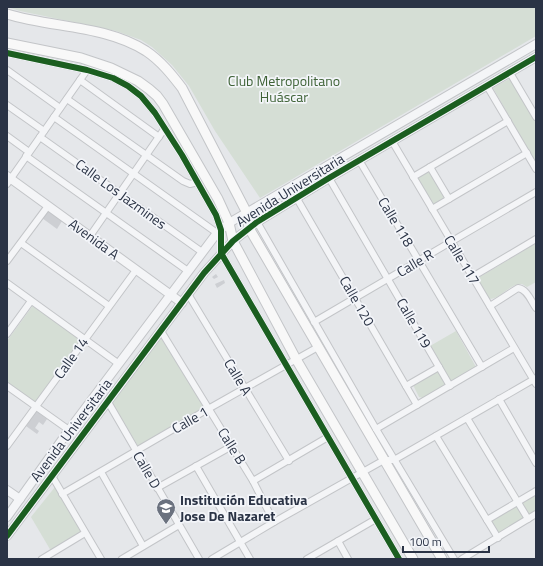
<svg xmlns="http://www.w3.org/2000/svg" width="543" height="566" font-family="'Titillium Web',sans-serif">
<rect width="100%" height="100%" fill="#e5e7ea"/>
<g fill="#d5ded5">
<polygon points="7,7 536,7 536,36 260,198 215,131 189,86 172,65 152,47 141,40 116,31 20,11"/>
<polygon points="511,78 536,122 536,163 493,88"/>
<polygon points="427,172 430,173 444,196 443,199 434,204 417,180 418,177"/>
<path d="M536,243v39l-9,5 -5,-3c-12,-1 -21,15 -33,15l-12,-19 1,-2z"/>
<polygon points="34,304 82,339 35,402 7,382 7,341"/>
<polygon points="456,331 476,367 450,382 430,346"/>
<polygon points="161,338 204,407 138,446 112,403 112,400 159,339"/>
<polygon points="437,371 439,371 446,384 423,398 419,397 413,385"/>
<polygon points="55,487 83,532 51,551 31,517"/>
<polygon points="536,494 536,512 530,516 522,502"/>
<polygon points="517,505 524,518 499,534 491,521"/>
</g>
<g fill="#cdcfd3">
<polygon points="48,211 62,221 57,229 42,218"/>
<polygon points="216,274 218,277 214,279 212,277"/>
<polygon points="224,280 225,283 217,288 215,284"/>
<polygon points="36,411 47,419 43,425 39,422 35,428 39,431 37,434 26,426"/>
</g>
<g fill="none" stroke-linecap="round" stroke-linejoin="round">
<g stroke="#c3c5c8" stroke-width="8">
<g id="minor">
<polyline points="7,53 87,70 113,78 128,86 141,96 155,113 182,155 216,215 221,230 221,253 399,559"/>
<polyline points="7,70 60,108"/>
<polyline points="510,73 536,117"/>
<polyline points="80,80 159,137"/>
<polyline points="487,86 536,169"/>
<polyline points="67,99 183,181 190,184 198,182"/>
<polyline points="7,105 44,131"/>
<polyline points="54,117 217,233"/>
<polyline points="7,136 29,152"/>
<polyline points="40,137 202,252"/>
<polyline points="392,141 536,384"/>
<polyline points="26,156 188,271"/>
<polyline points="359,160 482,367"/>
<polyline points="430,167 449,199"/>
<polyline points="413,177 508,121"/>
<polyline points="329,178 450,386"/>
<polyline points="7,184 87,70"/>
<polyline points="296,197 417,405"/>
<polyline points="432,209 527,153"/>
<polyline points="247,213 257,222 376,429 454,559"/>
<polyline points="90,236 165,128"/>
<polyline points="21,243 109,306"/>
<polyline points="7,261 48,206"/>
<polyline points="472,277 536,239"/>
<polyline points="7,283 119,364"/>
<polyline points="188,294 289,461"/>
<path d="M490,306l28,-18c9,1 13,13 18,20"/>
<polyline points="314,322 536,192"/>
<polyline points="161,331 253,481 274,522"/>
<polyline points="7,334 31,301"/>
<polyline points="7,386 69,430"/>
<polyline points="406,386 439,367"/>
<polyline points="499,399 536,463"/>
<polyline points="108,402 199,559"/>
<polyline points="467,418 528,519"/>
<polyline points="376,429 514,348"/>
<polyline points="436,436 498,538"/>
<polyline points="7,446 136,270"/>
<polyline points="196,466 250,559"/>
<polyline points="101,472 143,546"/>
<polyline points="52,476 101,559"/>
<polyline points="253,481 328,437"/>
<polyline points="157,488 232,446"/>
<polyline points="62,494 208,409 318,347"/>
<polyline points="487,520 536,491"/>
<polyline points="338,541 348,559"/>
<polyline points="42,559 85,533"/>
<polyline points="122,559 179,525"/>
<polyline points="212,559 274,522 384,460 394,460 536,378"/>
<polyline points="307,559 376,519"/>
<polyline points="462,559 536,514"/>
</g>
</g>
<g stroke="#c3c5c8" stroke-width="10">
<g id="tertiary">
<polyline points="7,176 182,303"/>
<polyline points="7,490 20,499"/>
<polyline points="7,517 69,430 217,233 229,223 536,44"/>
<polyline points="7,536 204,273 233,241 257,222 329,178 536,57"/>
</g>
</g>
<g stroke="#c3c5c8" stroke-width="11">
<g id="secondary">
<path d="M7,14c45,14 98,11 139,37 15,10 26,24 36,37l65,125 2,15 193,331"/>
<polyline points="7,43 81,58 111,68 138,81 149,89 157,96 163,104 218,199 229,223 233,241 296,359 413,559"/>
</g>
</g>
<use href="#minor" stroke="#f4f5f7" stroke-width="6"/>
<use href="#tertiary" stroke="#f4f5f7" stroke-width="8"/>
<use href="#secondary" stroke="#f8f8f8" stroke-width="9"/>
<g stroke="#f3f5f9" stroke-width="8">
<g id="cycleway">
<polyline points="7,53 87,70 113,78 128,86 141,96 155,113 182,155 216,215 221,230 221,253 399,559"/>
<polyline points="7,536 204,273 233,241 257,222 329,178 536,57"/>
</g>
</g>
<use href="#cycleway" stroke="#1b5e20" stroke-width="6"/>
</g>
<defs>
<g id="school-pin" transform="scale(1)"><path d="M0 17L-7.5 6A9.5 9.5 0 1 1 7.5 6Z" fill="#6b727f" stroke="#f3f5f9"/><path d="M0-5L7-2L0 1L-7-2ZM-4 1L0 2.5L4 1V4Q0 6-4 4Z" fill="#fff"/></g>
</defs>
<g fill-rule="evenodd">
<use href="#school-pin" x="166" y="508"/>
</g>
<g text-anchor="middle" stroke-width="3.5" stroke-linejoin="round" paint-order="stroke">
<g font-size="14" fill="#3e6236" stroke="#f3f5f9">
<text x="284" y="86">Club Metropolitano<tspan x="284" dy="16">Huáscar</tspan></text>
</g>
<g font-size="14" fill="#2a3345" stroke="#f3f5f9">
<text transform="translate(290 190) rotate(-32)" y="5">Avenida Universitaria</text>
<text transform="translate(121 194) rotate(36)" y="5">Calle Los Jazmines</text>
<text transform="translate(396 222) rotate(59)" y="5">Calle 118</text>
<text transform="translate(94 239) rotate(36)" y="5">Avenida A</text>
<text transform="translate(462 260) rotate(59)" y="5">Calle 117</text>
<text transform="translate(415 263) rotate(-31)" y="5">Calle R</text>
<text transform="translate(357 301) rotate(60)" y="5">Calle 120</text>
<text transform="translate(414 323) rotate(60)" y="5">Calle 119</text>
<text transform="translate(71 358) rotate(-54)" y="5">Calle 14</text>
<text transform="translate(238 377) rotate(59)" y="5">Calle A</text>
<text transform="translate(190 420) rotate(-30)" y="5">Calle 1</text>
<text transform="translate(71 430) rotate(-53)" y="5">Avenida Universitaria</text>
<text transform="translate(232 446) rotate(58)" y="5">Calle B</text>
<text transform="translate(147 470) rotate(60)" y="5">Calle D</text>
</g>
<g font-size="14" font-weight="bold" fill="#2a3345" stroke="#f3f5f9" text-anchor="start">
<text x="180" y="505">Institución Educativa<tspan x="180" dy="16">Jose De Nazaret</tspan></text>
</g>
</g>
<rect width="543" height="566" fill="none" stroke="#2a3345" stroke-width="16"/>
<path d="M403 546v6h86v-6" fill="none" stroke="#2a3345" stroke-width="2"/>
<text x="409" y="546" font-size="12" fill="#2a3345" stroke="#f3f5f9" stroke-width="3" paint-order="stroke">100 m</text>
</svg>
